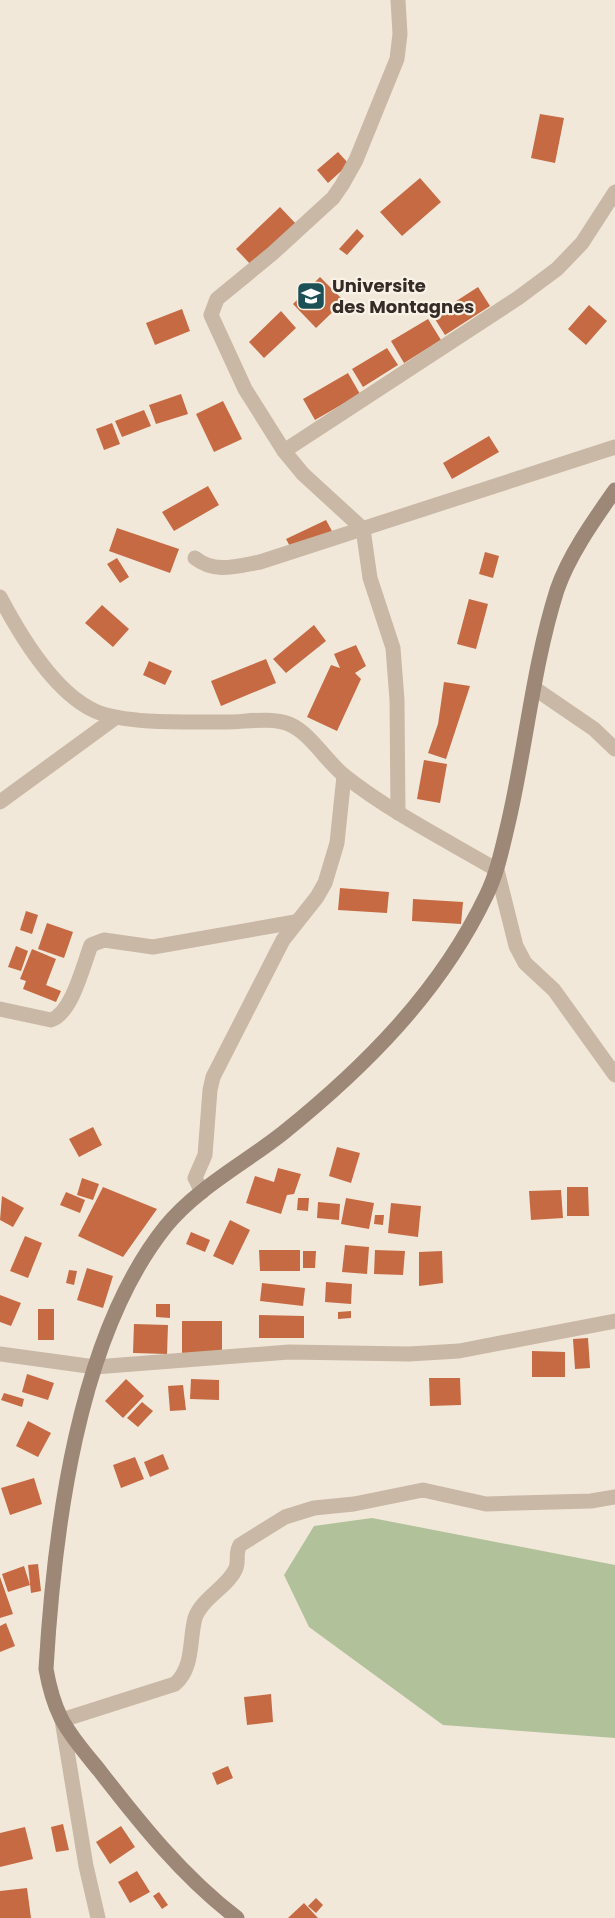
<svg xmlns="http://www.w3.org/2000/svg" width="615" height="1918" font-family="Poppins,sans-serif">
<rect width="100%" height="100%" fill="#f2e8da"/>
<polygon fill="#b1c19a" points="372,1518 615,1565 615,1738 443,1725 309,1627 284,1575 314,1526"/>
<g fill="#c66a43">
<polygon points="540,114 564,118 555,163 531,158"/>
<polygon points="338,152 349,164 328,183 317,170"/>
<polygon points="420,178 441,202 402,236 380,212"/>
<polygon points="280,207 297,225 253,267 236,249"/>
<polygon points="357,229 364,236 347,255 339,249"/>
<polygon points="320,277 344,301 316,328 293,304"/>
<polygon points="478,287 490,306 445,335 433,316"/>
<polygon points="589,305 607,321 586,345 568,329"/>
<polygon points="182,309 190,331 155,345 146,323"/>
<polygon points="281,311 296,328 264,358 249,342"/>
<polygon points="428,319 441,340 404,363 391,341"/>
<polygon points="387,348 398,365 363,387 352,369"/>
<polygon points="348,373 360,394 315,420 303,399"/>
<polygon points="181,394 188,414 156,424 149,405"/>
<polygon points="223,401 242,439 214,452 196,414"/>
<polygon points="144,410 151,426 122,437 115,421"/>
<polygon points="112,423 120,444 104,450 96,429"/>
<polygon points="489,436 499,452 452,479 443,463"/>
<polygon points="208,486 219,505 174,531 162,512"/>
<polygon points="326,520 332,531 292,550 286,539"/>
<polygon points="117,528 179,549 170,573 109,551"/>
<polygon points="485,552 499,556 493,578 479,574"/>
<polygon points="117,558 129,577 120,583 107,564"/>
<polygon points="469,599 488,604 476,649 457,644"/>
<polygon points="102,605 129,629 113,647 85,623"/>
<polygon points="314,625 326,641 286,673 273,659"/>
<polygon points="356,645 366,666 355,673 361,679 337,731 307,717 331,665 340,668 334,654"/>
<polygon points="266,659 276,683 221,706 211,681"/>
<polygon points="149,661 172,671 165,685 143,675"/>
<polygon points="444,682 470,686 446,759 428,753 438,724"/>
<polygon points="424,760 447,764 440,803 417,799"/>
<polygon points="340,888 389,892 387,913 338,910"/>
<polygon points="413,899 463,902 461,924 412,921"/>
<polygon points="26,911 38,915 32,934 20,930"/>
<polygon points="47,923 73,932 64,958 38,949"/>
<polygon points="16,946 28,951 21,971 8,967"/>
<polygon points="32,949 56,959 46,985 61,991 56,1002 23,989 26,981 20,979"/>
<polygon points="93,1127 102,1145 79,1157 69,1139"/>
<polygon points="337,1147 360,1153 351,1183 329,1176"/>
<polygon points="278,1168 301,1174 294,1194 287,1195 281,1214 246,1203 255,1176 274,1182"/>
<polygon points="82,1178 99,1184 93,1200 77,1195"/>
<polygon points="103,1187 157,1209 123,1257 78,1236"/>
<polygon points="567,1187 588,1187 589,1216 567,1216"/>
<polygon points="561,1190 563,1218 531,1220 529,1191"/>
<polygon points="66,1192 85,1200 80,1213 60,1205"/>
<polygon points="2,1196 24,1208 13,1227 0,1220"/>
<polygon points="298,1198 309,1198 308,1211 297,1210"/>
<polygon points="346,1198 374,1203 369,1229 341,1224"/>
<polygon points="318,1202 340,1204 339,1220 317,1218"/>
<polygon points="391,1203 421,1206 418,1237 388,1233"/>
<polygon points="375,1215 384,1215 383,1225 374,1224"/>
<polygon points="230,1220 250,1230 233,1265 213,1256"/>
<polygon points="191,1232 210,1240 205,1252 186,1244"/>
<polygon points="25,1236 42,1243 28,1278 10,1271"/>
<polygon points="345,1245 369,1247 367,1274 342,1272"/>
<polygon points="259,1250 300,1250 300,1271 260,1271"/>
<polygon points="375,1250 405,1251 403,1275 374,1274"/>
<polygon points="303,1251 316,1251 315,1268 303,1268"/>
<polygon points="442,1251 443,1283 419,1286 419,1252"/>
<polygon points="87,1268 113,1276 103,1308 77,1300"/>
<polygon points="69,1270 77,1271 74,1285 66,1283"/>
<polygon points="326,1282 352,1284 351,1304 325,1302"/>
<polygon points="262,1283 305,1288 303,1306 260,1301"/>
<polygon points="0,1295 21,1303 11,1326 0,1322"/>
<polygon points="156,1304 170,1304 170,1318 156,1317"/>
<rect x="38" y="1309" width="16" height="31"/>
<polygon points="351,1311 351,1318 338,1319 338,1312"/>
<polygon points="259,1315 304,1316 304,1338 259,1338"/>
<rect x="182" y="1321" width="40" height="34"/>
<polygon points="134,1324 168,1325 167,1354 133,1353"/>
<polygon points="588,1338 590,1368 575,1369 573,1339"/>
<polygon points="532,1351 565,1352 565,1377 532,1377"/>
<polygon points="27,1374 54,1383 48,1400 22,1392"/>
<polygon points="429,1378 460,1378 461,1405 430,1406"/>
<polygon points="126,1379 144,1396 123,1418 105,1401"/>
<polygon points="191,1379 219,1380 219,1400 190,1399"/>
<polygon points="183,1385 186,1410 170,1411 168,1386"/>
<polygon points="4,1393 24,1399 22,1407 1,1400"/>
<polygon points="142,1402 153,1411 138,1427 127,1418"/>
<polygon points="28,1421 51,1433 38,1457 16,1446"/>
<polygon points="163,1454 169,1469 150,1477 144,1462"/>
<polygon points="135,1457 144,1479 121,1488 113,1465"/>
<polygon points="34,1478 42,1504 10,1515 1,1488"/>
<polygon points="38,1564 41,1591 31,1593 28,1565"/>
<polygon points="24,1566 30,1585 8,1592 2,1574"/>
<polygon points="0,1577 13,1614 0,1618"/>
<polygon points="6,1623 15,1646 0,1652 0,1626"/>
<polygon points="271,1694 273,1722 247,1725 244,1697"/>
<polygon points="228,1766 233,1778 217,1785 212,1773"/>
<polygon points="63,1824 69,1850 56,1852 51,1827"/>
<polygon points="121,1826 135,1847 110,1864 96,1842"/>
<polygon points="25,1827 33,1859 0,1867 0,1833"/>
<polygon points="137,1871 150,1892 130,1903 118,1882"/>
<polygon points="27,1888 31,1918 0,1918 0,1891"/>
<polygon points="159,1892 168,1905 162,1909 153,1896"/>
<polygon points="316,1898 323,1905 316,1913 308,1906"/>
<polygon points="304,1903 318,1918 288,1918"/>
</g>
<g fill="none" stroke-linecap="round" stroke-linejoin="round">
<g stroke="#cab8a6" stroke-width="15">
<polyline points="398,0 400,34 397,59 356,160 342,185 333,198 273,253 217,299 211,315 245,389 284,451 303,474 363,529 370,578 393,648 397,700 398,813"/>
<polyline points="284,451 518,298 557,269 582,243 615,192"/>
<path d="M195,558c20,16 42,8 65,4l355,-115"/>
<path d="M0,597c20,38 55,96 95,114 29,13 93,11 126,11 21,1 48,-6 68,2 23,10 37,38 57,53 46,36 100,63 151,93l19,76 9,17 29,27 61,85"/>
<polyline points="534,688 594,729 615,749"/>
<polyline points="0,802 115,718"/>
<path d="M0,1009l51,11c21,-7 32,-54 40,-75l13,-5 49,7 142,-25"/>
<polyline points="202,1192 195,1178 205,1155 210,1090 213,1077 283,940 317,897 325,883 337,843 344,776"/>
<polyline points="0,1354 95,1367 289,1352 409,1354 459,1351 615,1321"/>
<path d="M98,1918l-12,-52 -24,-146 113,-36c19,-17 14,-43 20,-66 7,-20 34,-32 41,-50 3,-8 -1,-15 4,-23l45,-28 29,-9 40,-4 69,-14 63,14 105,-3 24,-4"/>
</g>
<path stroke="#9d8777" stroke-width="15" d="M237,1918c-54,-41 -97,-95 -138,-148 -13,-16 -29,-34 -38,-52 -8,-16 -12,-32 -15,-49 8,-137 31,-332 120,-443 31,-38 79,-63 117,-93 82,-66 157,-141 203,-237 11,-22 16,-47 22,-72 18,-77 25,-158 49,-234 12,-35 37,-70 58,-100"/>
</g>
<defs>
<g id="university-square" transform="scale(1.5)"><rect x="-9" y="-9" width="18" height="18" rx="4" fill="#1c5057" stroke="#f9f2e6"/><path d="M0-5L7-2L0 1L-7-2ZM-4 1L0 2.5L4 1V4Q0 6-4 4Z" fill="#fff"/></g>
</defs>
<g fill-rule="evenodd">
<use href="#university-square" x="311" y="296"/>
</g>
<g text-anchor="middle" stroke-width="4.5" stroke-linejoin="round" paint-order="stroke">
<g font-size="18" font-weight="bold" fill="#362c27" stroke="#f9f2e6" text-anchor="start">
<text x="332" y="292">Universite<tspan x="332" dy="21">des Montagnes</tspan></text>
</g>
</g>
</svg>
